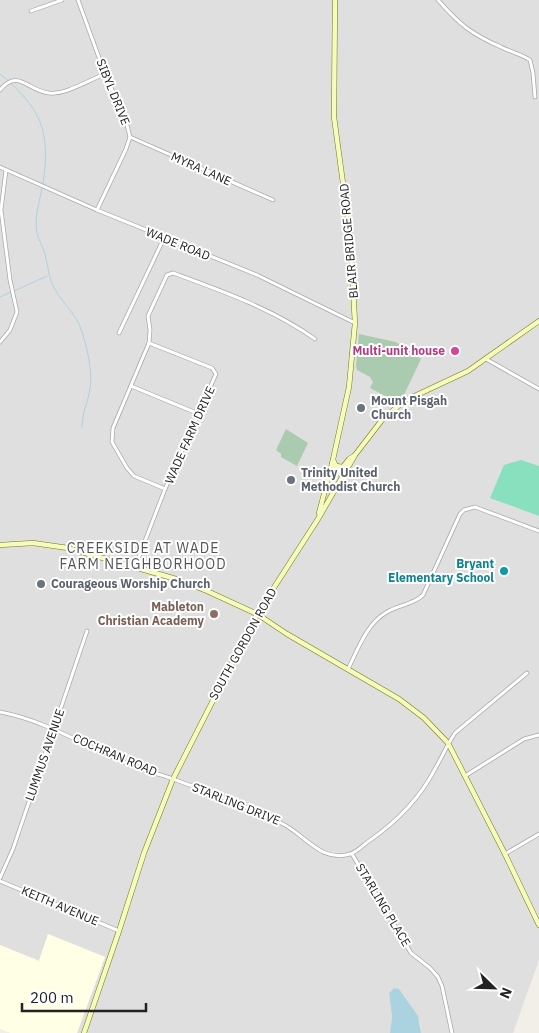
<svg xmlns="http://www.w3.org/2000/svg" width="539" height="1033" font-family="'IBM Plex Sans',sans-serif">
<rect width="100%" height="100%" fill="#f2efe9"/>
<polygon fill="#e0dfdf" points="0,0 539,0 539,960 513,1033 421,1033 420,1023 407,1000 399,989 394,988 389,993 392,1016 390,1033 77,1033 105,957 48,934 39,961 0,945"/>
<polygon fill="#ffffe5" points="48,934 105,957 77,1033 11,1033 0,1029 0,945 39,961"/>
<g fill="#aacbaf">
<polygon points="359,334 396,342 421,359 403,397 395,401 370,388 373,382 370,377 357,370 356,366"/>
<polygon points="286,429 308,443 297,466 281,457 281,454 276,450"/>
</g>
<polygon fill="#88e0be" points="521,460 539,466 539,516 490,498 504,465"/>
<polygon fill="#aad3df" points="394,988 399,989 418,1016 421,1033 390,1033 392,1016 389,993"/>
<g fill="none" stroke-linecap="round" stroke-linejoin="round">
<g stroke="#aad3df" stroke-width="1">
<path d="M0,74c41,34 51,56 43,110"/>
<path d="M42,188c-3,17 -9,32 -4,49 3,7 7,14 8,22 3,12 3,21 10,32 8,14 20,23 25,38 6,18 12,42 9,60 -2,13 -8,24 -8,38"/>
<polyline points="14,291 47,276"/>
<polyline points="0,297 11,292"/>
</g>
<g stroke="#a9a9a9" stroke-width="4.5">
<g id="street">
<polyline points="78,0 105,74 126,121 130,137 126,149 97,210"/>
<path d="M438,0c21,24 33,34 63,47 10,5 20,7 29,13l3,13 2,24"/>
<polyline points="31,11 62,0"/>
<path d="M0,90c18,-22 28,1 49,3 16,2 40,-13 56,-19"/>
<polyline points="130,137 273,200"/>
<polyline points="0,167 97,210 257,275 355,323"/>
<polyline points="119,333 164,238"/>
<polyline points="0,342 10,330 17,312 10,280 1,210 6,170"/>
<polyline points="486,359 539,389"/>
<polyline points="131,386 199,414"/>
<path d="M165,489l-31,-13 -7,-8 -15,-26 1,-14 36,-85 1,-13 -2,-14 19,-41 6,-2c49,18 100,36 142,66"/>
<polyline points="135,567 165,489 216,374 212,368 149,343"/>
<path d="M348,669c10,-20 19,-46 39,-57 11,-7 28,-8 36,-17l37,-81 4,-4 11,-3 64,24"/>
<path d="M0,712c48,9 88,36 133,54 13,5 27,8 40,13 36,13 73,27 108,44 24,11 39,40 69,31 7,-2 13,-9 19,-13 26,-18 51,-43 66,-72 7,-12 12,-24 20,-36l72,-60"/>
<polyline points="465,776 524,739 539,735"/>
<polyline points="352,854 411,953 430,968 438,977 442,986 452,1033"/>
<polyline points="505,854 539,834"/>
<polyline points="0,878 13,849 87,631"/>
<polyline points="0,881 119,931"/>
</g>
</g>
<g stroke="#707d05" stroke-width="5.5">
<g id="secondary">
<polyline points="335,0 334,117 350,235 355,323 349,387 332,464 334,470 343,476"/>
<polyline points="333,460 336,466 343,467 349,459 354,456"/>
<polyline points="319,513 332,464"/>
<polyline points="0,545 33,543 68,548 176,579 207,591 257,614 287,634 399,699 424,718 448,743 505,854 539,925"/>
<polyline points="84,1033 119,931 144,853 173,779 257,614 318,519 355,455 382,420 404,401 468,371 539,321"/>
</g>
</g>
<use href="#street" stroke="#fff" stroke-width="3"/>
<use href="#secondary" stroke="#f7fabf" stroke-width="4.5"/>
</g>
<circle fill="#d1479c" stroke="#fff" stroke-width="2" cx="455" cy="351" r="5"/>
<g fill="#6b7280" stroke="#fff" stroke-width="2">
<circle cx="361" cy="408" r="5"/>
<circle cx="291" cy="480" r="5"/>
<circle cx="41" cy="584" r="5"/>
</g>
<circle fill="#0f9aa8" stroke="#fff" stroke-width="2" cx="504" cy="571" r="5"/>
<circle fill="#8d6e63" stroke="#fff" stroke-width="2" cx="214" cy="614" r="5"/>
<g text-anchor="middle" stroke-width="4" stroke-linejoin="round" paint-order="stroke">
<g font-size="12" fill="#222" stroke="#fff">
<text transform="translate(113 92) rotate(68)" y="4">SIBYL DRIVE</text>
<text transform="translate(201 169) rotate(24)" y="4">MYRA LANE</text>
<text transform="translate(349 241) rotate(-95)" y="4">BLAIR BRIDGE ROAD</text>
<text transform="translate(178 244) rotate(22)" y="4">WADE ROAD</text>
<text transform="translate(190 435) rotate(-66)" y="4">WADE FARM DRIVE</text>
<text transform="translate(243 644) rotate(-61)" y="4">SOUTH GORDON ROAD</text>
<text transform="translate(45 755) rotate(-71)" y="4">LUMMUS AVENUE</text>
<text transform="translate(115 755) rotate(23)" y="4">COCHRAN ROAD</text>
<text transform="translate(236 804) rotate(22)" y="4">STARLING DRIVE</text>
<text transform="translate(383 905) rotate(59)" y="4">STARLING PLACE</text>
<text transform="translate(60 906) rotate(23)" y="4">KEITH AVENUE</text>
</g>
<g font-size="12" font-weight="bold" fill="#b23c85" stroke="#fff" text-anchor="end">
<text x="445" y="355">Multi-unit house</text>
</g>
<g font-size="12" font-weight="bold" fill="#5b616d" stroke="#fff" text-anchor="start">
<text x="371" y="405">Mount Pisgah<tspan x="371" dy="14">Church</tspan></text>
<text x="301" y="477">Trinity United<tspan x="301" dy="14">Methodist Church</tspan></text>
<text x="51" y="588">Courageous Worship Church</text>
</g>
<g font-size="12" font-weight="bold" fill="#0d838f" stroke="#fff" text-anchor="end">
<text x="494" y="568">Bryant<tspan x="494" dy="14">Elementary School</tspan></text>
</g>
<g font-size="12" font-weight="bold" fill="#785e54" stroke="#fff" text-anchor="end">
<text x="204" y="611">Mableton<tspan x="204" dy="14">Christian Academy</tspan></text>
</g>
<g font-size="14" letter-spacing="1" fill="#555" stroke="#fff">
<text x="143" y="553">CREEKSIDE AT WADE<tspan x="143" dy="16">FARM NEIGHBORHOOD</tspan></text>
</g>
</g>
<g transform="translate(494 988) rotate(113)" stroke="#ffffff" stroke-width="4" paint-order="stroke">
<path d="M0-4L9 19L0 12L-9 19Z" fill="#222222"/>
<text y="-8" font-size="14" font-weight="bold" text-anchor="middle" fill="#222222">N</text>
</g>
<path d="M22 1003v8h124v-8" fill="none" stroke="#222222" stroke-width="2.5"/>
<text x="30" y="1003" font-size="15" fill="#222222" stroke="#ffffff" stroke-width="4" paint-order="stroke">200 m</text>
</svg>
